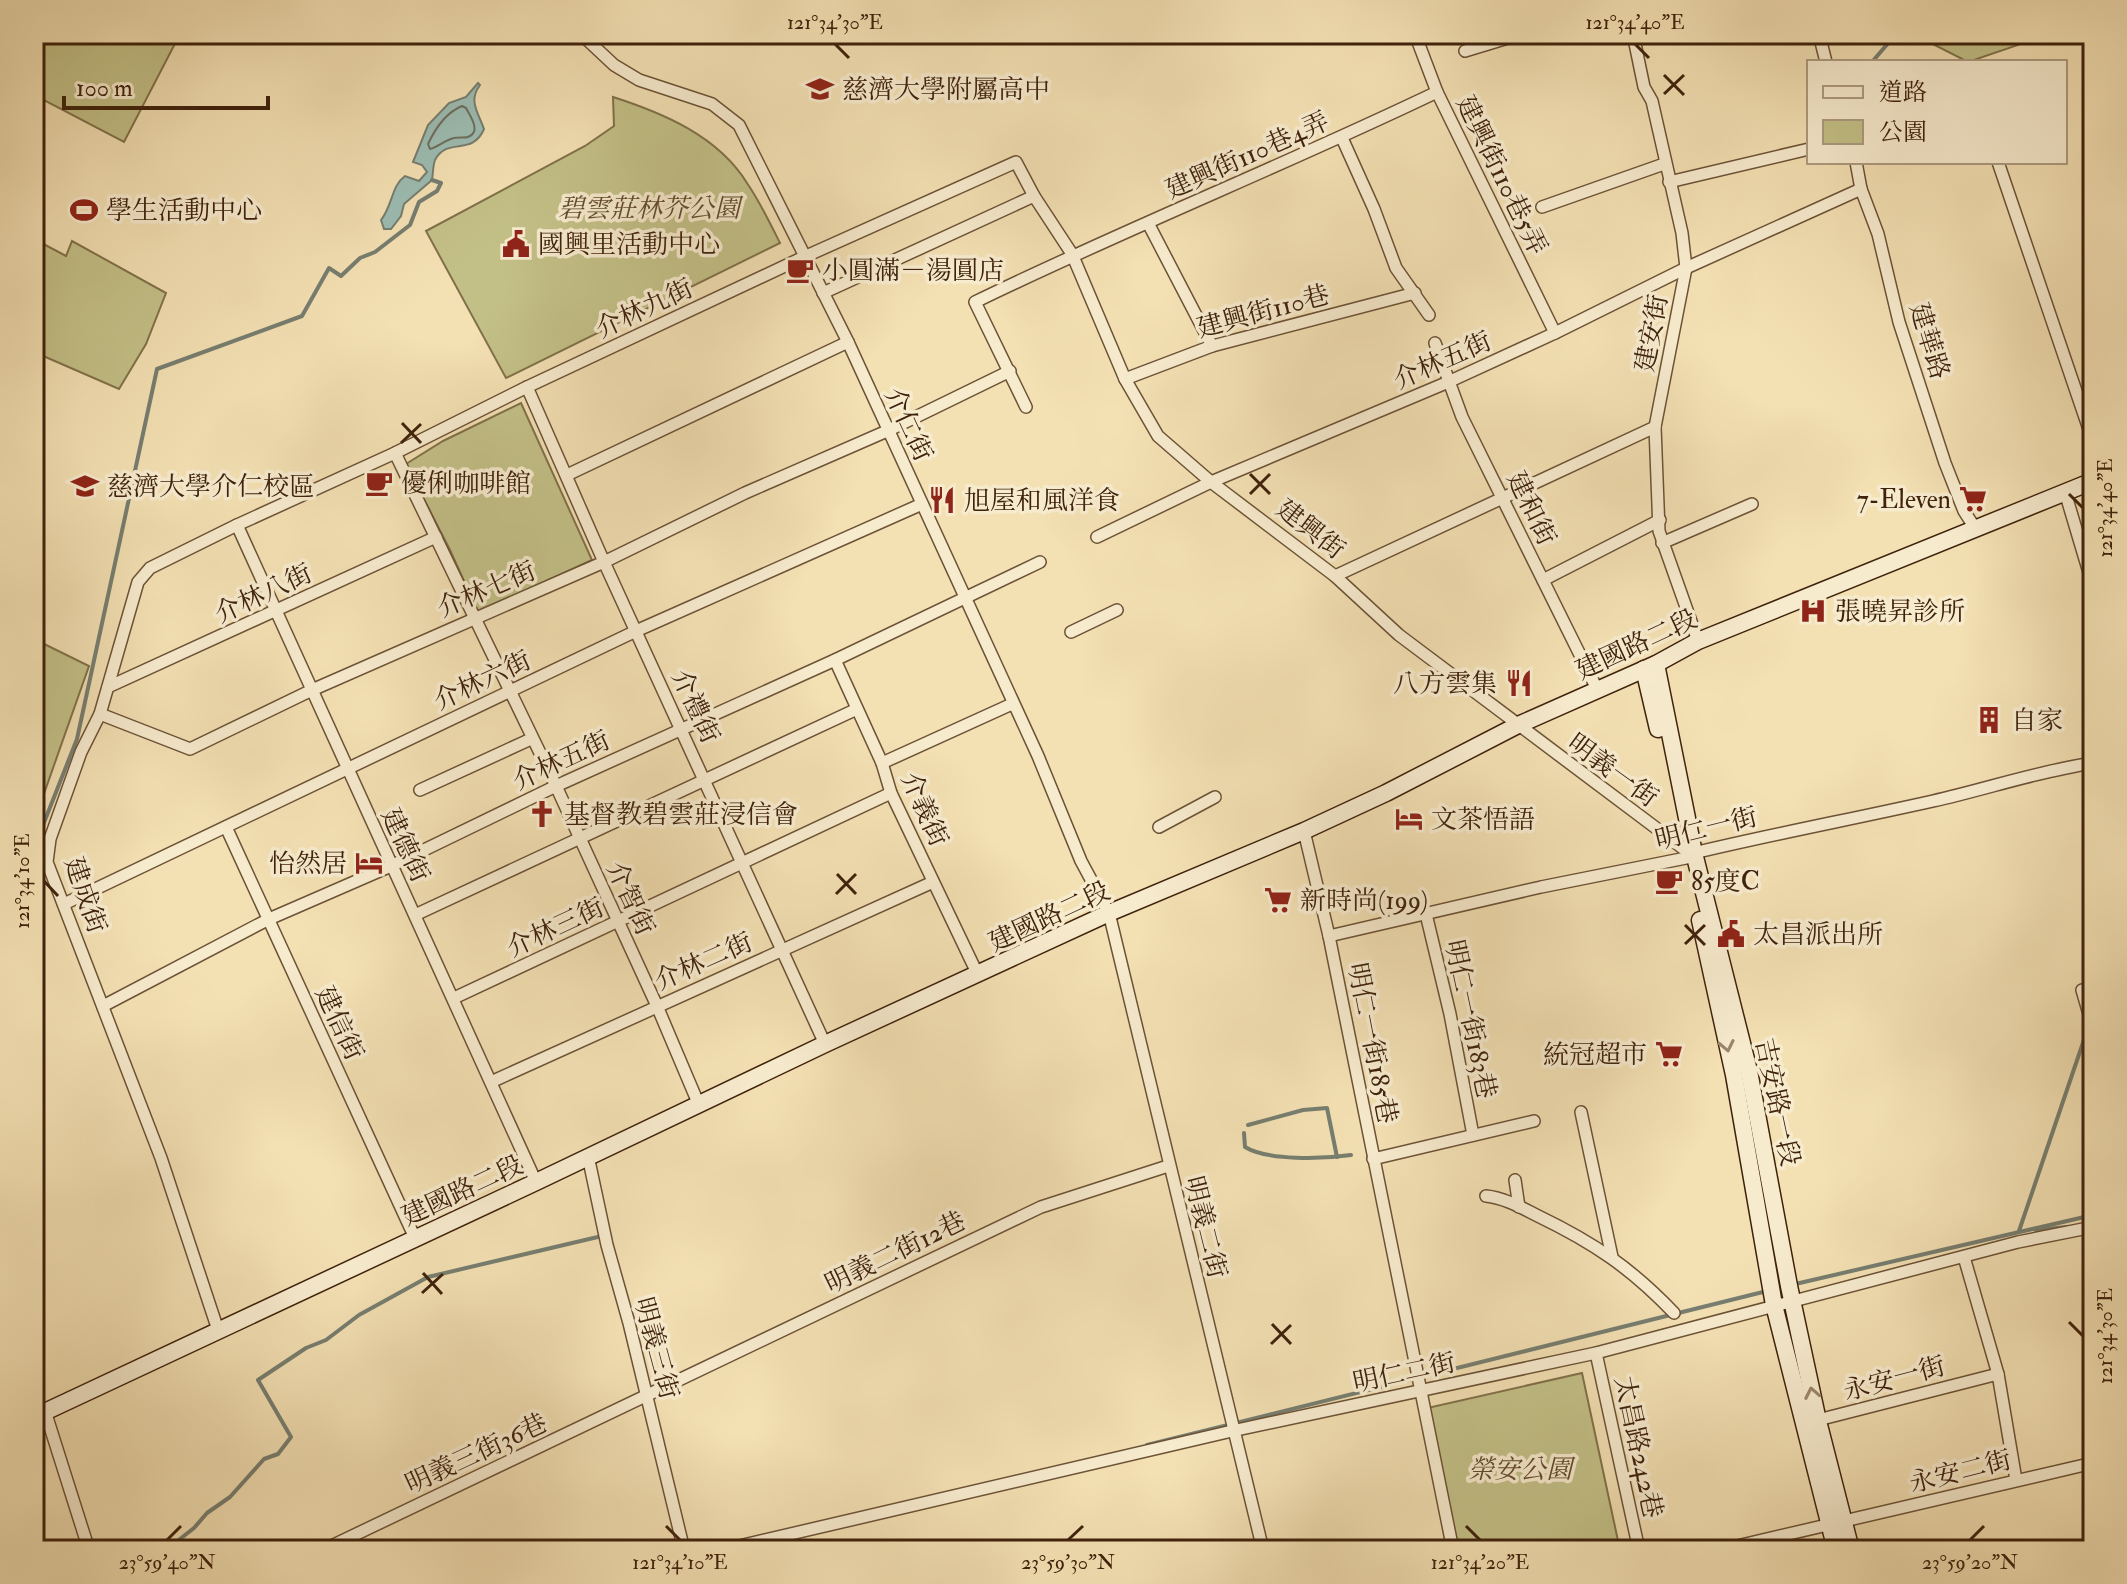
<svg xmlns="http://www.w3.org/2000/svg" width="2127" height="1584" font-family="'IM FELL Double Pica','Noto Serif TC',serif">
<rect width="100%" height="100%" fill="#f3e0b3"/>
<filter id="stains"><feTurbulence type="fractalNoise" baseFrequency=".0025" numOctaves="4"/><feColorMatrix values="0 0 0 0 .2 0 0 0 0 .09 0 0 0 0 .02 0 0 0 .5 -.17"/></filter>
<radialGradient id="worn" r=".72"><stop offset=".6" stop-color="#630" stop-opacity="0"/><stop offset="1" stop-color="#630" stop-opacity=".3"/></radialGradient>
<g fill="#c3c087" stroke="#81714a" stroke-width="2">
<polygon points="49,34 180,34 124,142 34,95 34,64"/>
<polygon points="1913,34 2050,34 1968,62"/>
<path d="M613,97c50,16 105,39 134,86 13,19 23,40 33,60l-274,135 -80,-147 159,-85 29,-20z"/>
<polygon points="34,239 66,256 72,241 166,293 146,344 119,389 34,352"/>
<polygon points="521,403 592,560 478,612 450,550 406,464 443,441"/>
<polygon points="34,639 89,666 40,805 34,802"/>
<polygon points="1582,1373 1620,1550 1450,1550 1423,1409"/>
</g>
<path fill="#9cbcb2" stroke="#777e70" stroke-width="2" d="M478,83l2,2c-12,16 -2,27 4,44 -12,28 -36,7 -49,31 -2,5 -2,14 -3,20l-28,24 -3,12 -10,13h-7l-3,-9c12,-15 10,-34 24,-44l14,5 8,-9 -5,-7 -9,-3 15,-37 21,-22 17,-6z"/>
<g fill="none" stroke-linecap="round" stroke-linejoin="round">
<path stroke="#6e6f5f" stroke-width="2" d="M462,106l4,2c4,8 16,24 2,29 -3,1 -11,0 -14,1 -9,2 -16,9 -24,11l-2,-5c7,-15 17,-31 34,-38z"/>
<g stroke="#777e70" stroke-width="4">
<polyline points="1872,62 1896,34"/>
<polyline points="34,848 77,739 157,369 302,316 329,268 341,276 360,258 375,252 410,225 419,202 437,191 441,183 432,180"/>
<polyline points="1248,1125 1303,1110 1327,1108 1337,1157"/>
<path d="M1244,1133l1,14c23,14 78,12 106,8"/>
<polyline points="2036,1230 2067,1227"/>
<polyline points="2019,1231 2089,1025"/>
<polyline points="1791,1285 2093,1215"/>
<polyline points="34,1380 38,1392"/>
<polyline points="1147,1445 1767,1291"/>
<polyline points="166,1550 194,1528 207,1513 230,1497 264,1459 278,1454 291,1437 258,1380 306,1348 326,1340 359,1315 428,1277 602,1236"/>
<polyline points="709,1550 722,1547"/>
</g>
<g stroke="#6c5236" stroke-width="14">
<g id="street">
<polyline points="581,34 614,65 639,80 712,104 739,125 848,342 1038,756 1081,861 1109,913 1263,1550"/>
<polyline points="1415,34 1437,92 1555,333"/>
<polyline points="1633,34 1644,87 1652,101 1682,233 1686,268 1655,427 1659,531 1698,641"/>
<polyline points="1819,34 1826,62"/>
<polyline points="1465,51 1521,34"/>
<polyline points="1342,138 1374,209 1396,268 1429,315"/>
<polyline points="1856,162 1861,189 1878,234 1899,322 1945,463 1964,511 1975,528"/>
<polyline points="1998,162 2093,441"/>
<polyline points="1669,182 1809,149"/>
<polyline points="1542,207 1664,164"/>
<polyline points="1148,223 1212,346"/>
<polyline points="823,293 1034,196"/>
<polyline points="1435,343 1462,417 1597,689"/>
<polyline points="1125,379 1212,346 1415,293"/>
<polyline points="527,387 604,562 825,1044"/>
<path d="M1026,407l-51,-105c152,-74 310,-137 462,-210"/>
<polyline points="395,453 556,786 657,1006 699,1105"/>
<polyline points="567,475 848,342"/>
<polyline points="2065,492 2093,586"/>
<polyline points="237,525 536,1182"/>
<polyline points="1097,537 1211,482 1446,383 1555,333 1686,268 1861,189"/>
<polyline points="1662,543 1752,504"/>
<polyline points="1335,576 1655,427"/>
<polyline points="1543,580 1660,520"/>
<polyline points="1071,632 1117,610"/>
<polyline points="835,660 882,763 891,793 978,975"/>
<polyline points="108,687 436,537"/>
<polyline points="100,714 190,749 312,690 604,562 745,493 887,431 1010,371"/>
<polyline points="882,763 1012,704"/>
<polyline points="420,790 531,739"/>
<polyline points="226,827 415,1238"/>
<polyline points="1159,827 1215,797"/>
<polyline points="1304,831 1329,936 1453,1550"/>
<polyline points="64,904 636,631 922,504"/>
<polyline points="1426,914 1450,1014 1473,1135"/>
<polyline points="415,915 857,709"/>
<path d="M1329,936l212,-49 145,-29 8,-5c79,-19 159,-34 239,-52 54,-12 105,-30 160,-38"/>
<polyline points="2082,990 2093,1028"/>
<polyline points="454,998 891,793"/>
<polyline points="103,1006 269,919 391,866 556,786 835,660 1040,562"/>
<polyline points="491,1082 933,882"/>
<polyline points="1581,1112 1612,1257"/>
<polyline points="588,1156 607,1245 629,1323 684,1550"/>
<polyline points="1373,1159 1534,1121"/>
<polyline points="1515,1180 1519,1207"/>
<path d="M1486,1196c19,2 36,12 52,20 56,27 93,52 136,97"/>
<polyline points="1964,1257 1998,1374 2016,1480"/>
<polyline points="218,1330 161,1158 47,862 50,839 81,752 100,714 138,582 150,568 237,525 395,453 527,387 804,257 1016,162 1034,196 1072,254 1125,379 1158,436 1211,482 1335,576 1399,635 1684,849"/>
<polyline points="1596,1353 1639,1550"/>
<polyline points="45,1411 89,1550"/>
<polyline points="1814,1421 1998,1374"/>
<polyline points="323,1550 1041,1207 1168,1166"/>
<polyline points="722,1550 1232,1431 1596,1353 2018,1242 2093,1227"/>
<polyline points="1720,1550 2093,1463"/>
</g>
</g>
<g stroke="#3f220c" stroke-width="19">
<g id="secondary">
<polyline points="1656,664 1694,853 1749,1071 1789,1286 1818,1421 1851,1550"/>
<polyline points="1644,669 1658,729"/>
<polyline points="1700,920 1734,1075 1774,1305 1836,1550"/>
<polyline points="34,1417 536,1182 825,1044 1109,913 1304,831 1386,793 1516,726 1656,664 1698,641 2093,481"/>
</g>
</g>
<use href="#street" stroke="#f7ebce" stroke-width="11"/>
<use href="#secondary" stroke="#f7ebce" stroke-width="16"/>
</g>
<defs><path id="oneway-chevron" d="M-2-3.5L2.5 0L-2 3.5" fill="none" stroke-width="1.6" stroke-linecap="round" stroke-linejoin="round" transform="scale(2)"/></defs>
<g stroke="#9b866d">
<use href="#oneway-chevron" transform="translate(1727 1046) rotate(78)"/>
<use href="#oneway-chevron" transform="translate(1812 1393) rotate(-101)"/>
</g>
<path fill="none" stroke="#3f220c" stroke-width="3" d="M835,44l14,14M1635,44l14,14M1664,75l20,20M1664,94l20,-19M402,423l19,20M401,443l20,-19M1250,474l20,20M1250,494l20,-20M2069,494l14,14M837,874l19,20M44,881l14,15M836,894l20,-20M1685,925l20,20M1685,944l20,-19M423,1273l19,21M422,1293l21,-19M2069,1322l14,14M1272,1324l19,20M1271,1344l20,-19M666,1526l14,14M1466,1526l14,14M167,1540l14,-14M1068,1540l15,-14M1970,1540l14,-14"/>
<defs>
<g id="school-bare" transform="scale(2.16)"><path d="M0-5L7-2L0 1L-7-2ZM-4 1L0 2.5L4 1V4Q0 6-4 4Z" fill="#8f2418" stroke="#f7ebce" stroke-width="2.5" paint-order="stroke"/></g>
<g id="stadium-bare" transform="scale(2.16)"><path d="M0-5a6.5 5 0 1 0 0 10a6.5 5 0 1 0 0-10ZM-3.5-1.8h7v3.6h-7Z" fill="#8f2418" stroke="#f7ebce" stroke-width="2.5" paint-order="stroke"/></g>
<g id="civic-bare" transform="scale(2.16)"><path d="M-.6-6.5H3V-4.5H.6V-3L4-1V1h2V6H-6V1h2V-1L-.6-3ZM-1.2 2.5V6h2.4V2.5Z" fill="#8f2418" stroke="#f7ebce" stroke-width="2.5" paint-order="stroke"/></g>
<g id="cafe-bare" transform="scale(2.16)"><path d="M-5.5-4.5H6V0H3Q3 3.5 0 3.5H-2.5Q-5.5 3.5-5.5 0ZM3-3.2v2h1.7v-2ZM-6 4.5H4V6H-6Z" fill="#8f2418" stroke="#f7ebce" stroke-width="2.5" paint-order="stroke"/></g>
<g id="university-bare" transform="scale(2.16)"><path d="M0-5L7-2L0 1L-7-2ZM-4 1L0 2.5L4 1V4Q0 6-4 4Z" fill="#8f2418" stroke="#f7ebce" stroke-width="2.5" paint-order="stroke"/></g>
<g id="supermarket-bare" transform="scale(2.16)"><path d="M-6-5.5h2.5l.6 2H6L4.5 2H-2.5L-4.4-4H-6ZM-1.5 3.2a1.3 1.3 0 1 0 .1 0ZM3 3.2a1.3 1.3 0 1 0 .1 0Z" fill="#8f2418" stroke="#f7ebce" stroke-width="2.5" paint-order="stroke"/></g>
<g id="restaurant-bare" transform="scale(2.16)"><path d="M-5-6h1v4h1v-4h1v4h1v-4h1v5L-1.5 .5V6h-2V.5L-5-1ZM5-6V6H3V1.5H1.5Q1.5-4 5-6Z" fill="#8f2418" stroke="#f7ebce" stroke-width="2.5" paint-order="stroke"/></g>
<g id="hospital-bare" transform="scale(2.16)"><path d="M-5-5h3v3.5h4V-5h3V5h-3V1.5h-4V5h-3Z" fill="#8f2418" stroke="#f7ebce" stroke-width="2.5" paint-order="stroke"/></g>
<g id="building-bare" transform="scale(2.16)"><path d="M-4-6H4V6H1V3H-1V6H-4ZM-2.5-4.3h1.7v1.8h-1.7ZM.8-4.3h1.7v1.8H.8ZM-2.5-1h1.7V.8h-1.7ZM.8-1h1.7V.8H.8Z" fill="#8f2418" stroke="#f7ebce" stroke-width="2.5" paint-order="stroke"/></g>
<g id="church-bare" transform="scale(2.16)"><path d="M-1.2-6h2.4v3.5h3.3v2.4h-3.3V6h-2.4V-.1h-3.3v-2.4h3.3Z" fill="#8f2418" stroke="#f7ebce" stroke-width="2.5" paint-order="stroke"/></g>
<g id="hotel-bare" transform="scale(2.16)"><path d="M-6-4.5h1.5V1H6V5H4.5V3h-9V5H-6ZM-4 0a1.8 1.8 0 1 1 3.6 0ZM.5 0V-2.5h3Q6-2.5 6 0Z" fill="#8f2418" stroke="#f7ebce" stroke-width="2.5" paint-order="stroke"/></g>
</defs>
<g fill-rule="evenodd">
<use href="#school-bare" x="820" y="89"/>
<use href="#stadium-bare" x="84" y="210"/>
<use href="#civic-bare" x="516" y="244"/>
<use href="#cafe-bare" x="800" y="270"/>
<use href="#cafe-bare" x="379" y="483"/>
<use href="#university-bare" x="85" y="486"/>
<use href="#supermarket-bare" x="1973" y="499"/>
<use href="#restaurant-bare" x="942" y="500"/>
<use href="#hospital-bare" x="1813" y="611"/>
<use href="#restaurant-bare" x="1519" y="683"/>
<use href="#building-bare" x="1989" y="720"/>
<use href="#church-bare" x="542" y="814"/>
<use href="#hotel-bare" x="1409" y="819"/>
<use href="#hotel-bare" x="369" y="863"/>
<use href="#cafe-bare" x="1669" y="881"/>
<use href="#supermarket-bare" x="1278" y="900"/>
<use href="#civic-bare" x="1731" y="934"/>
<use href="#supermarket-bare" x="1669" y="1054"/>
</g>
<g text-anchor="middle" stroke-width="7" stroke-linejoin="round" paint-order="stroke">
<g font-size="26" fill="#3f220c" stroke="#f7ebce" text-anchor="start">
<text x="842" y="98">慈濟大學附屬高中</text>
<text x="106" y="219">學生活動中心</text>
<text x="538" y="253">國興里活動中心</text>
<text x="822" y="279">小圓滿－湯圓店</text>
<text x="401" y="492">優俐咖啡館</text>
<text x="107" y="495">慈濟大學介仁校區</text>
<text x="1951" y="508" text-anchor="end">7-Eleven</text>
<text x="964" y="509">旭屋和風洋食</text>
<text x="1835" y="620">張曉昇診所</text>
<text x="1497" y="692" text-anchor="end">八方雲集</text>
<text x="2011" y="729">自家</text>
<text x="564" y="823">基督教碧雲莊浸信會</text>
<text x="1431" y="828">文茶悟語</text>
<text x="347" y="872" text-anchor="end">怡然居</text>
<text x="1691" y="890">85度C</text>
<text x="1300" y="909">新時尚(199)</text>
<text x="1753" y="943">太昌派出所</text>
<text x="1647" y="1063" text-anchor="end">統冠超市</text>
</g>
<g font-size="26" fill="#3f220c" stroke="#f7ebce">
<text transform="translate(1247 155) rotate(-24)" y="9">建興街110巷4弄</text>
<text transform="translate(1502 175) rotate(64)" y="9">建興街110巷5弄</text>
<text transform="translate(644 308) rotate(-25)" y="9">介林九街</text>
<text transform="translate(1263 311) rotate(-15)" y="9">建興街110巷</text>
<text transform="translate(1651 333) rotate(-79)" y="9">建安街</text>
<text transform="translate(1930 341) rotate(73)" y="9">建華路</text>
<text transform="translate(1442 360) rotate(-24)" y="9">介林五街</text>
<text transform="translate(909 424) rotate(65)" y="9">介仁街</text>
<text transform="translate(1532 508) rotate(64)" y="9">建和街</text>
<text transform="translate(1311 529) rotate(38)" y="9">建興街</text>
<text transform="translate(486 589) rotate(-23)" y="9">介林七街</text>
<text transform="translate(263 593) rotate(-25)" y="9">介林八街</text>
<text transform="translate(1636 644) rotate(-25)" y="9">建國路二段</text>
<text transform="translate(482 680) rotate(-25)" y="9">介林六街</text>
<text transform="translate(696 706) rotate(65)" y="9">介禮街</text>
<text transform="translate(561 760) rotate(-25)" y="9">介林五街</text>
<text transform="translate(1613 770) rotate(36)" y="9">明義一街</text>
<text transform="translate(925 809) rotate(66)" y="9">介義街</text>
<text transform="translate(1706 828) rotate(-14)" y="9">明仁一街</text>
<text transform="translate(406 845) rotate(65)" y="9">建德街</text>
<text transform="translate(86 895) rotate(71)" y="9">建成街</text>
<text transform="translate(631 898) rotate(65)" y="9">介智街</text>
<text transform="translate(1049 916) rotate(-25)" y="9">建國路二段</text>
<text transform="translate(555 927) rotate(-25)" y="9">介林三街</text>
<text transform="translate(703 961) rotate(-24)" y="9">介林二街</text>
<text transform="translate(1471 1019) rotate(78)" y="9">明仁一街183巷</text>
<text transform="translate(340 1023) rotate(65)" y="9">建信街</text>
<text transform="translate(1373 1043) rotate(79)" y="9">明仁一街185巷</text>
<text transform="translate(1778 1102) rotate(78)" y="9">吉安路一段</text>
<text transform="translate(462 1190) rotate(-25)" y="9">建國路二段</text>
<text transform="translate(1206 1227) rotate(76)" y="9">明義二街</text>
<text transform="translate(895 1252) rotate(-26)" y="9">明義二街12巷</text>
<text transform="translate(657 1348) rotate(75)" y="9">明義三街</text>
<text transform="translate(1404 1372) rotate(-12)" y="9">明仁二街</text>
<text transform="translate(1894 1378) rotate(-15)" y="9">永安一街</text>
<text transform="translate(1639 1447) rotate(78)" y="9">太昌路242巷</text>
<text transform="translate(476 1453) rotate(-25)" y="9">明義三街36巷</text>
<text transform="translate(1960 1471) rotate(-14)" y="9">永安二街</text>
</g>
<g font-size="26" font-style="italic" fill="#604a2b" stroke="#f7ebce">
<text x="649" y="217">碧雲莊林芥公園</text>
<text x="1520" y="1478">榮安公園</text>
</g>
</g>
<rect width="2127" height="1584" fill="none" stroke="#f3e0b3" stroke-width="88"/>
<rect x="1807" y="60" width="260" height="104" fill="#f7ebce" stroke="#ad9b80" stroke-width="2"/>
<rect x="1823" y="86" width="40" height="12" fill="#f7ebce" stroke="#ad9b80" stroke-width="2"/>
<text x="1879" y="100" font-size="24" fill="#3f220c">道路</text>
<rect x="1823" y="120" width="40" height="24" fill="#c3c087" stroke="#ad9b80" stroke-width="2"/>
<text x="1879" y="140" font-size="24" fill="#3f220c">公園</text>
<path d="M64 96v12h204v-12" fill="none" stroke="#3f220c" stroke-width="4"/>
<text x="76" y="96" font-size="24" fill="#3f220c" stroke="#f7ebce" stroke-width="6" paint-order="stroke">100 m</text>
<rect x="44" y="44" width="2039" height="1496" fill="none" stroke="#3f220c" stroke-width="3"/>
<g font-size="20" text-anchor="middle" fill="#3f220c">
<text x="835" y="29">121°34'30"E</text>
<text x="1635" y="29">121°34'40"E</text>
<text transform="translate(2105 508) rotate(-90)" y="7">121°34'40"E</text>
<text transform="translate(22 881) rotate(-90)" y="7">121°34'10"E</text>
<text transform="translate(2105 1336) rotate(-90)" y="7">121°34'30"E</text>
<text x="167" y="1569">23°59'40"N</text>
<text x="680" y="1569">121°34'10"E</text>
<text x="1068" y="1569">23°59'30"N</text>
<text x="1480" y="1569">121°34'20"E</text>
<text x="1970" y="1569">23°59'20"N</text>
</g>
<rect width="100%" height="100%" filter="url(#stains)"/>
<rect width="100%" height="100%" fill="url(#worn)"/>
</svg>
